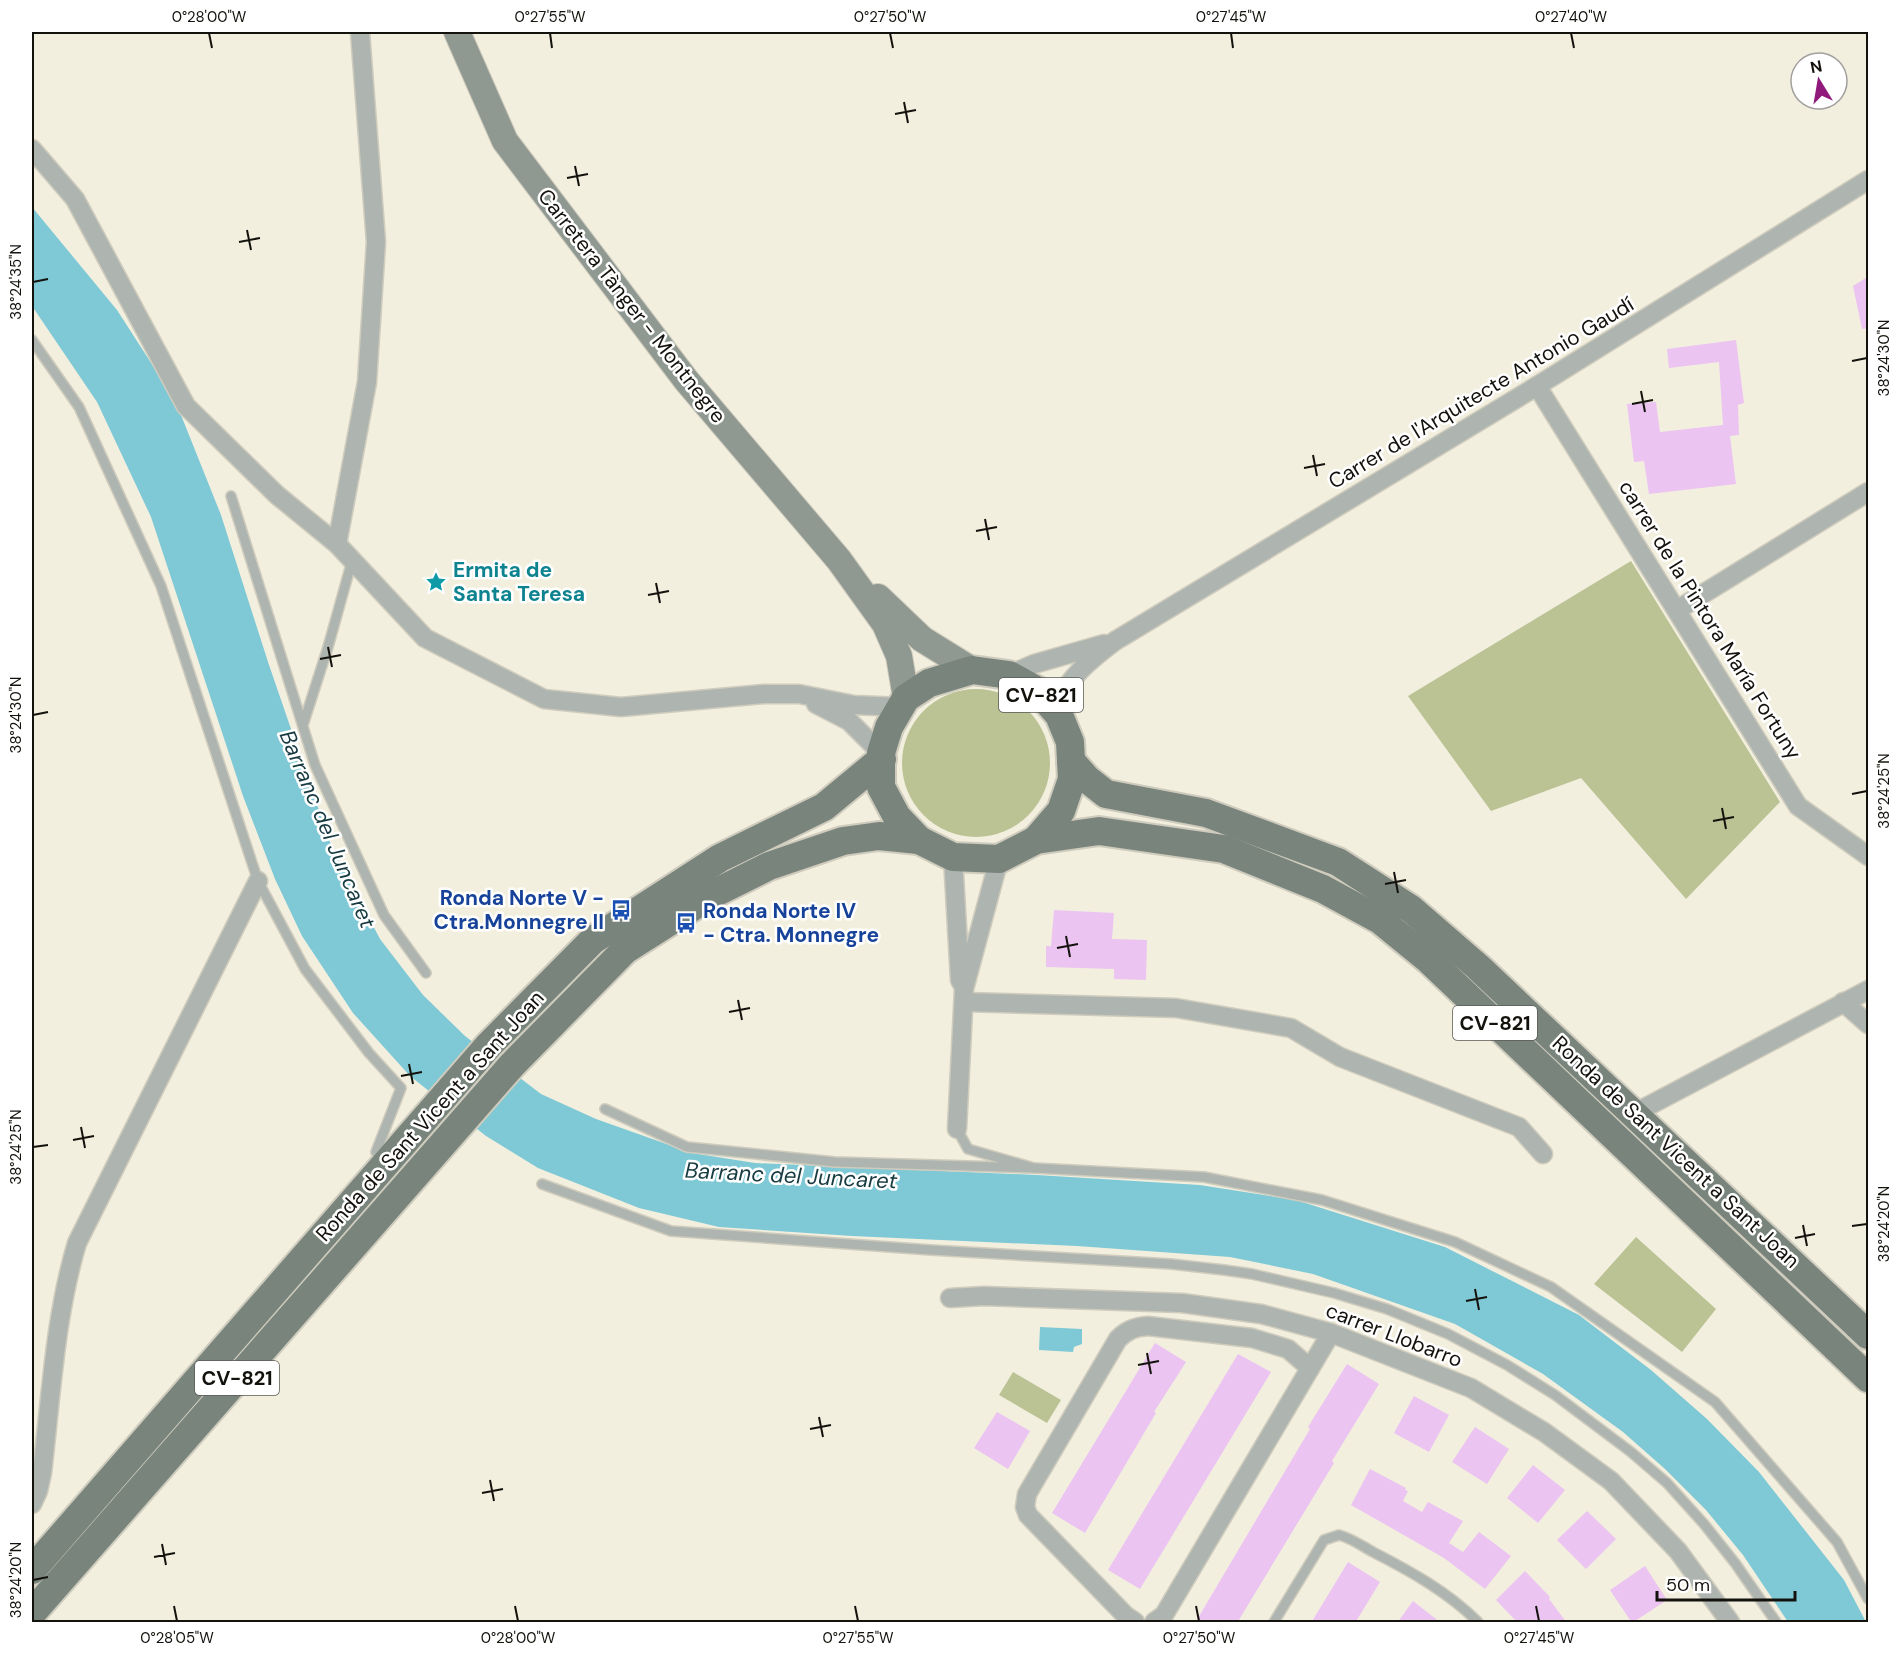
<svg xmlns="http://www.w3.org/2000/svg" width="1900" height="1654" font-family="'DM Sans',sans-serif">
<rect width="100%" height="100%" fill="#f3efdf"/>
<g fill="#bbc395">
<polygon points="1631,561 1780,802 1686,899 1581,778 1491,811 1408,696"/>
<circle cx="976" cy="763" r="74"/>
<polygon points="1636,1237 1716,1309 1682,1352 1594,1284"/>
<polygon points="1013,1372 1061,1400 1047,1423 999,1395"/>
</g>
<g fill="#7fc9d6">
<polygon points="32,207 117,310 175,400 221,515 269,665 331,845 380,939 423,995 465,1036 541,1094 596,1119 692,1153 755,1163 1037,1175 1200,1185 1296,1200 1445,1247 1579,1315 1651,1370 1707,1419 1759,1472 1844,1580 1866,1622 1788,1622 1743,1555 1706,1510 1665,1469 1623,1432 1543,1374 1455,1324 1313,1274 1230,1257 1077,1246 852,1236 719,1227 639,1208 538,1168 486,1136 410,1076 353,1013 302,936 275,879 243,796 151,517 97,402 32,306"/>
<polygon points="1040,1327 1082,1329 1082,1344 1074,1347 1073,1352 1039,1350"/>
</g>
<g fill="#ebc4f2">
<polygon points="1869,276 1869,328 1862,329 1853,286"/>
<polygon points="1736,340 1744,403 1738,405 1739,435 1730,436 1736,484 1649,494 1644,461 1634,462 1627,404 1656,402 1660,432 1723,425 1719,362 1669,368 1667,349"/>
<polygon points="1054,910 1114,913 1112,939 1147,940 1146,980 1114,979 1114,969 1046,967 1046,946 1051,946"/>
<polygon points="1155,1343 1186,1362 1154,1412 1156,1413 1085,1533 1052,1513"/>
<polygon points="1238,1354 1271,1372 1140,1589 1108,1570"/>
<polygon points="1347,1364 1379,1384 1332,1461 1334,1463 1237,1623 1195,1623 1310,1429 1308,1427"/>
<polygon points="1414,1396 1449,1415 1429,1452 1394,1433"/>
<polygon points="997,1412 1030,1431 1008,1469 974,1448"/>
<polygon points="1475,1427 1509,1449 1487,1484 1452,1462"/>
<polygon points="1533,1465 1565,1490 1538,1523 1507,1498"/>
<polygon points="1370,1469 1406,1488 1405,1490 1408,1491 1403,1501 1422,1512 1428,1502 1463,1521 1449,1543 1463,1552 1479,1532 1511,1556 1485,1589 1444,1558 1351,1505"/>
<polygon points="1587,1511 1616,1539 1586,1569 1557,1540"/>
<polygon points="1348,1562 1380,1582 1355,1623 1311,1623"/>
<polygon points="1645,1566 1667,1600 1632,1623 1610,1590"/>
<polygon points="1525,1571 1550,1597 1549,1599 1567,1623 1517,1622 1496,1600"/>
<polygon points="1413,1601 1441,1623 1397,1623"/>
</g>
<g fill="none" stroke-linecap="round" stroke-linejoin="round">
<g stroke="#cfccbd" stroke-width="12">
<g id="lane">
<polyline points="32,340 79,407 161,586 258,881 305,969 369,1053 401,1088 376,1152"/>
<polyline points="231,496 315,765 384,915 426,973"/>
<polyline points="303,725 328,647 352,561"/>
<polyline points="605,1109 687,1147 835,1162 1034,1168 968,1149 957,1129"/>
<polyline points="1034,1168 1204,1177 1322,1200 1455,1242 1551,1287 1715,1402 1837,1542 1868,1599"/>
<polyline points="542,1184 671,1231 931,1250 1171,1264 1224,1270 1252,1274 1334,1293 1387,1309 1448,1334 1507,1365 1555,1395 1631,1452 1667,1483 1704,1524 1735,1563 1776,1622"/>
<path d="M1274,1622l50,-82 15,-5c12,3 23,11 34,17 37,19 75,40 105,70"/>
</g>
</g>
<g stroke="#cfccbd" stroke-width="21">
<g id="street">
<polyline points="32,149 75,199 186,406 277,495 337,544 425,638 544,699 621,707 764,694 799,694 854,705 901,707"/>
<polyline points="1537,386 1798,806 1868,856"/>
<polyline points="337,544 367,382 376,242 360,32"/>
<polyline points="1677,610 1868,492"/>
<polyline points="1009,675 1034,664 1104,644"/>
<polyline points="816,704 849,721 881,753"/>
<path d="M1053,708c18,-32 33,-45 62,-67l422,-255 331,-206"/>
<polyline points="953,857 960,980 964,987"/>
<polyline points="964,1002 1176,1008 1291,1028 1340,1057 1519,1127 1543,1154"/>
<polyline points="1843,1002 1868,1024"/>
<polyline points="1635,1113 1868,990"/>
<polyline points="957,1129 964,989 999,859"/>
<polyline points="950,1298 984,1296 1182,1303 1261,1314 1331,1333 1471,1388 1544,1432 1611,1481 1678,1551 1730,1622"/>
<path d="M32,1504l6,-13 4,-18c9,-76 13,-157 35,-230l181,-362"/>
<path d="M1135,1622l-9,-6 -98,-101 -3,-8 2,-13 91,-155c9,-9 17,-12 30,-13l104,12 36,11 22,19"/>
<polyline points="1154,1622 1164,1615 1331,1333"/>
</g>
</g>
<g stroke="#cfccbd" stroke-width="28">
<g id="secondary">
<polyline points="457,32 505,141 686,380 839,560 885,624 899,656 906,698"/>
<polyline points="878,597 922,639 972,670"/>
</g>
</g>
<g stroke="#cfccbd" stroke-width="32">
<g id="primary">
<polyline points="1071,761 1087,779 1106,794 1206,813 1338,862 1411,909 1478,967 1868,1335"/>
<polyline points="919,840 897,817 881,787 881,753 889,727 906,698 929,683 972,670 1009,675 1038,691 1059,715 1070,742 1072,779 1061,811 1036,840"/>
<polyline points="32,1570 489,1045 593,940 720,858 824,807 882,759"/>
<polyline points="32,1613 512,1065 625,950 713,894 769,866 843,841 879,836 919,840 953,857 999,859 1036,840 1099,831 1224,849 1323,889 1380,920 1429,960 1868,1378"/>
</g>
</g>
<use href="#lane" stroke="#aeb5b1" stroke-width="9"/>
<use href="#street" stroke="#aeb5b1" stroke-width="18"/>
<use href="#secondary" stroke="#8f9992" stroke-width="26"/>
<use href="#primary" stroke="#79847d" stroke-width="28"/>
</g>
<path fill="none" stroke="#14120d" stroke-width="2" d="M209,33l3,15M550,33l2,15M890,33l3,15M1231,33l2,15M1571,33l3,15M904,102l4,21M895,114l21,-4M575,166l4,20M567,178l21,-4M247,230l4,20M239,242l21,-4M33,282l15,-3M1852,361l15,-3M1641,391l4,21M1632,404l21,-4M1313,455l4,21M1304,468l21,-4M985,519l4,21M976,531l21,-4M656,583l4,20M648,595l21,-4M328,647l4,20M320,659l21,-4M33,715l15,-3M1852,794l15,-3M1722,808l4,21M1713,821l21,-4M1394,872l4,21M1385,884l21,-4M1066,936l4,21M1057,948l21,-4M738,1000l4,20M729,1012l21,-4M409,1064l4,20M401,1076l21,-4M81,1127l4,21M73,1140l21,-4M33,1147l15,-2M1803,1225l4,21M1852,1226l15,-2M1795,1238l20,-4M1475,1289l4,21M1466,1301l21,-4M1147,1353l4,21M1138,1365l21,-4M819,1417l4,20M810,1429l21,-4M490,1480l4,21M482,1493l21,-4M162,1544l4,21M154,1557l21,-4M33,1580l15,-3M174,1606l3,15M515,1606l3,15M855,1606l3,15M1196,1606l3,15M1536,1606l3,15"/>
<defs>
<g id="sight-bare" transform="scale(1.62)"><path d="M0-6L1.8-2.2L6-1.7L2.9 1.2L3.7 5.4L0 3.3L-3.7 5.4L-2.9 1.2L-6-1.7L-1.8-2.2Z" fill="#0f9aa8" stroke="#fff" stroke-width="2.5" paint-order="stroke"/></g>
<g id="bus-bare" transform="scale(1.62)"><path d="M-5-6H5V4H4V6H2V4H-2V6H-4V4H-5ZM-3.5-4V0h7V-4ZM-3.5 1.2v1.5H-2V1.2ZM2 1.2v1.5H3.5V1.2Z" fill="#1a4fb4" stroke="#fff" stroke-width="2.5" paint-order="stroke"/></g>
</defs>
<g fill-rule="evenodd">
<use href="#sight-bare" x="436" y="582"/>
<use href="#bus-bare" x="621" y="910"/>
<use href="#bus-bare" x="686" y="923"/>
</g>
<g text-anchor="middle" stroke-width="5" stroke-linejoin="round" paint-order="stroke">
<g fill="#fff" stroke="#5a5956" stroke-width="1.5">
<rect x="999" y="678" width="84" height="34" rx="4.5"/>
<rect x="1453" y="1006" width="84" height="34" rx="4.5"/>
<rect x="195" y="1361" width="84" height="34" rx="4.5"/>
</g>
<g font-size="20" font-weight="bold" fill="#14120d">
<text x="1041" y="702">CV-821</text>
<text x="1495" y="1030">CV-821</text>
<text x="237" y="1385">CV-821</text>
</g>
<g font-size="21" fill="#14120d" stroke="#fff">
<text transform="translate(632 306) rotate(52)" y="7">Carretera Tànger - Montnegre</text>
<text transform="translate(1481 393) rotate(-31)" y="7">Carrer de l'Arquitecte Antonio Gaudí</text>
<text transform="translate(1710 620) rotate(58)" y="7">carrer de la Pintora María Fortuny</text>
<text transform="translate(430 1116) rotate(-48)" y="7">Ronda de Sant Vicent a Sant Joan</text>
<text transform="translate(1676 1152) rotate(43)" y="7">Ronda de Sant Vicent a Sant Joan</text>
<text transform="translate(1394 1335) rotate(21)" y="7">carrer Llobarro</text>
</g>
<g font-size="21" font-weight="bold" fill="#0d838f" stroke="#fff" text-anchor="start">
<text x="453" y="577">Ermita de<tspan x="453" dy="24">Santa Teresa</tspan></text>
</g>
<g font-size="21" font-weight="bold" fill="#164399" stroke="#fff" text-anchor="end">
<text x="604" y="905">Ronda Norte V -<tspan x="604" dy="24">Ctra.Monnegre II</tspan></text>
<text x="703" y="918" text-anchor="start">Ronda Norte IV<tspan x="703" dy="24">- Ctra. Monnegre</tspan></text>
</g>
<g font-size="22" font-style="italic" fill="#173b41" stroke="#fff">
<text transform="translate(328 829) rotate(67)" y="8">Barranc del Juncaret</text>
<text transform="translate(791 1175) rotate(3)" y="8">Barranc del Juncaret</text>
</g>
</g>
<rect width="1900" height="1654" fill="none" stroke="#ffffff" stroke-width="66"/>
<g transform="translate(1819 81) rotate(349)"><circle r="28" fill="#ffffff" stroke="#a1a09e" stroke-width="1.5"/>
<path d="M0-4.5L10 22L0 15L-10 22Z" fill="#8f1a7b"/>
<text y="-9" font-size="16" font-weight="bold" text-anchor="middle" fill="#14120d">N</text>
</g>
<path d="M1657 1591v9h138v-9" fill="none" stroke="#14120d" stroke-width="3"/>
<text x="1666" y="1591" font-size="18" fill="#14120d" stroke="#ffffff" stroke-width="4.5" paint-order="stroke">50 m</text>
<rect x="33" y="33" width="1834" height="1588" fill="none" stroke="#14120d" stroke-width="2"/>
<g font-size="15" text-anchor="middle" fill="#14120d">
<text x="209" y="22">0°28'00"W</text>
<text x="550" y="22">0°27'55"W</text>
<text x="890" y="22">0°27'50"W</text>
<text x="1231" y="22">0°27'45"W</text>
<text x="1571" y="22">0°27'40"W</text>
<text transform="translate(16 282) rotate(-90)" y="5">38°24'35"N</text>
<text transform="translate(1884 358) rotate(-90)" y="5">38°24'30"N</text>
<text transform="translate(16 715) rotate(-90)" y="5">38°24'30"N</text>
<text transform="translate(1884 791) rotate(-90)" y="5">38°24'25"N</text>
<text transform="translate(16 1147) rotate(-90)" y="5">38°24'25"N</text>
<text transform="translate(1884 1224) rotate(-90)" y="5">38°24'20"N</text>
<text transform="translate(16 1580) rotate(-90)" y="5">38°24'20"N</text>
<text x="177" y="1643">0°28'05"W</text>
<text x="518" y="1643">0°28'00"W</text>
<text x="858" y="1643">0°27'55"W</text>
<text x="1199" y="1643">0°27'50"W</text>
<text x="1539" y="1643">0°27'45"W</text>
</g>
</svg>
